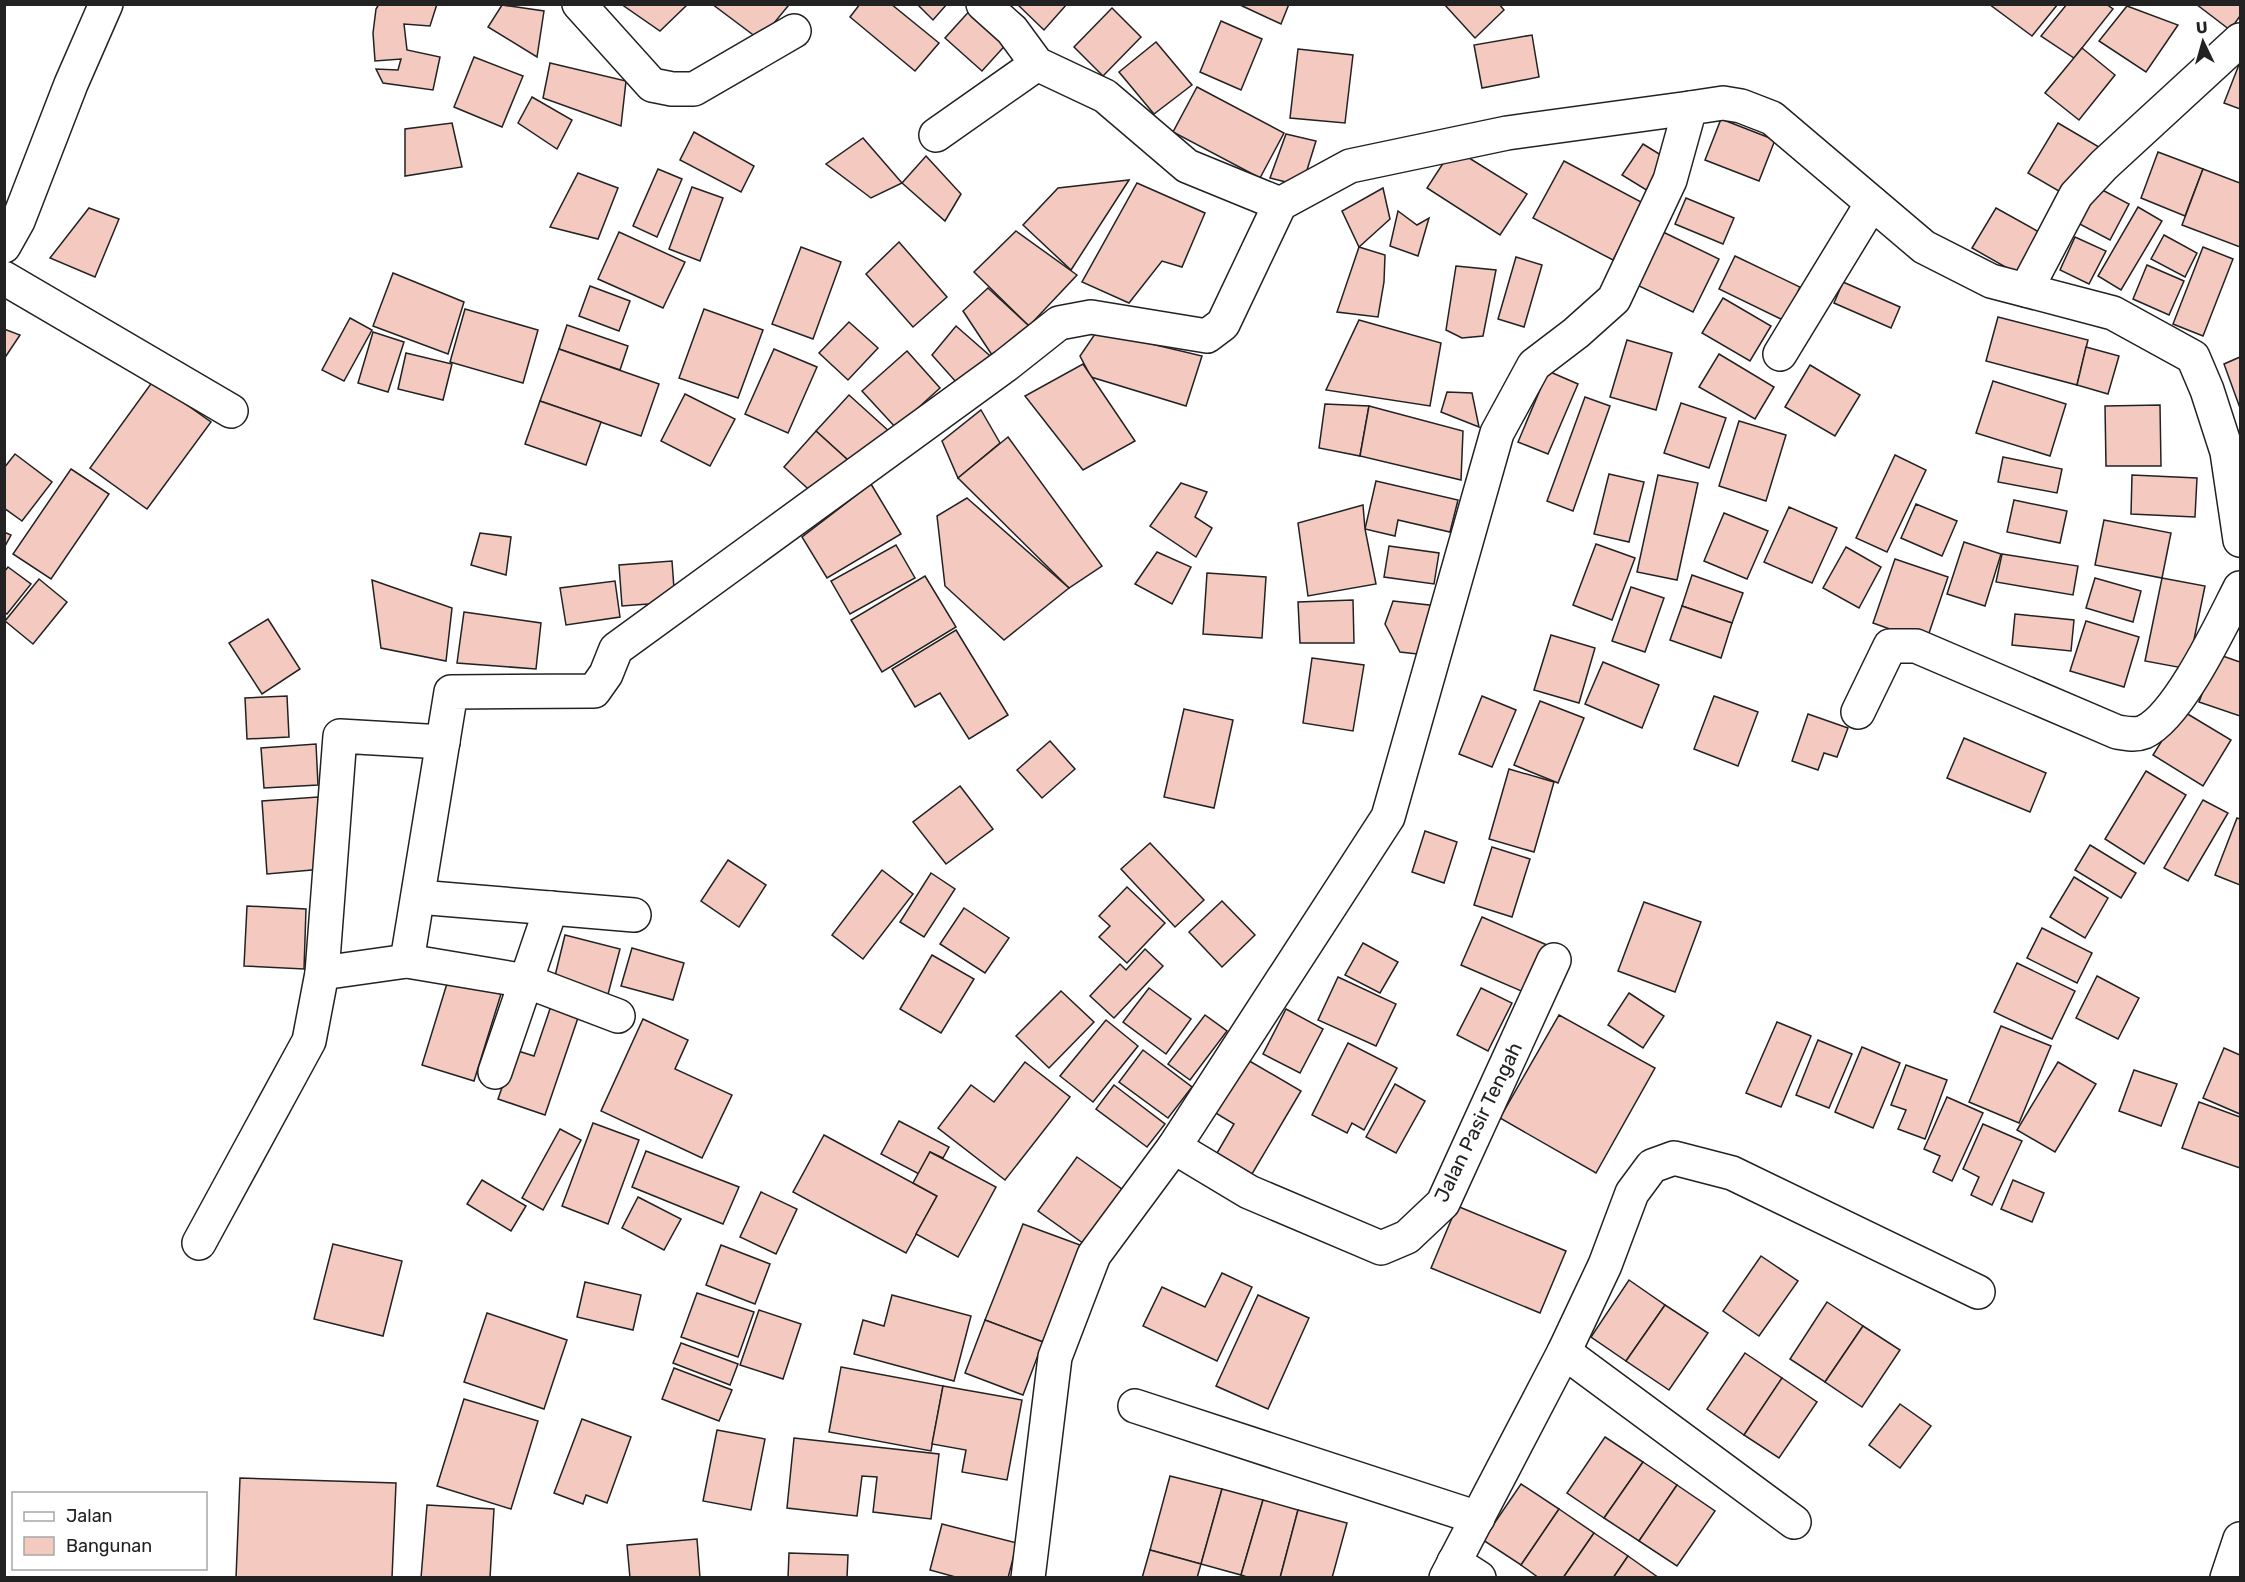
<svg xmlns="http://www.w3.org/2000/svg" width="2245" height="1582" font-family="Rubik,sans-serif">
<rect width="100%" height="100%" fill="#fff"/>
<g fill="#f3c9c0" stroke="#222" stroke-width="1.5">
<polygon points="379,4 437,4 430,26 404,24 407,50 440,57 433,90 383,83 376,69 398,70 401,59 375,61 373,33 376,9"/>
<polygon points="621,4 688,4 660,31"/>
<polygon points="712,4 786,4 788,6 760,40"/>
<polygon points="860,4 891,4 939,43 915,71 850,17"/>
<polygon points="917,4 947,4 933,20"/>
<polygon points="1017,4 1067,4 1044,30"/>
<polygon points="1238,4 1289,4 1281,24"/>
<polygon points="1444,4 1499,4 1504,10 1475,38"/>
<polygon points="1989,4 2058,4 2032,36"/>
<polygon points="2067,4 2106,4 2113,9 2074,58 2041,36"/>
<polygon points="2196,4 2240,4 2240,16 2230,30"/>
<polygon points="502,5 544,11 537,57 488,27"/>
<polygon points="2127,6 2178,25 2146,72 2099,41"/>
<polygon points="973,7 1010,40 982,71 945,38"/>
<polygon points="1112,8 1141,37 1103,76 1074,47"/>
<polygon points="1221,21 1262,39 1241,90 1200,72"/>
<polygon points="1532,35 1539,77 1482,88 1474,45"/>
<polygon points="1156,42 1192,85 1154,114 1119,72"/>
<polygon points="2082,48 2115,75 2079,120 2045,93"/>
<polygon points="1298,49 1353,55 1345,123 1290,118"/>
<polygon points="474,57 523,76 502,127 454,107"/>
<polygon points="2240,62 2240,109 2224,103"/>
<polygon points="550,63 626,81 621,126 543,98"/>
<polygon points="1197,87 1284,133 1260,178 1173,132"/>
<polygon points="532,97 572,120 557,149 518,123"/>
<polygon points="1721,119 1775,140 1759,181 1705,160"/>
<polygon points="452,123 462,167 405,176 405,129"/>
<polygon points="2058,123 2099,147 2069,197 2028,173"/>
<polygon points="694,132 754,166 741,192 680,160"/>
<polygon points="1286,134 1316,141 1302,186 1270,178"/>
<polygon points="863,138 902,183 871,198 826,164"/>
<polygon points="1643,144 1669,160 1648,191 1622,175"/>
<polygon points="1453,148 1527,194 1500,235 1427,188"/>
<polygon points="2158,152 2203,169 2185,216 2141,198"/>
<polygon points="926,156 961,194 945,221 902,183"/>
<polygon points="1564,161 1643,203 1613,260 1533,218"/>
<polygon points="658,169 682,179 657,237 633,226"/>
<polygon points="2203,169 2240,183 2240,247 2182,225"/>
<polygon points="578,173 618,188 598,239 550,227"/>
<polygon points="1129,180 1071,270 1023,225 1058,188"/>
<polygon points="1137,183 1205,213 1182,267 1162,261 1129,303 1082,282"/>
<polygon points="2091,184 2129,204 2110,240 2072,220"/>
<polygon points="692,187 723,198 700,261 669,249"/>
<polygon points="1383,188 1390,219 1359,247 1342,211"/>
<polygon points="1686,198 1734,218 1723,244 1675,224"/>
<polygon points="2138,207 2162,221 2121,290 2098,276"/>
<polygon points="89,208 119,219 95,277 50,258"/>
<polygon points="1996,208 2039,232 2016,273 1972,248"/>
<polygon points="1398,211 1417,225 1429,218 1418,256 1390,246"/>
<polygon points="1016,231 1077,275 1029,326 974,272"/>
<polygon points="619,232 685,262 663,308 598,279"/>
<polygon points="1663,232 1719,259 1693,312 1637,285"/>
<polygon points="2164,235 2197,253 2185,277 2151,259"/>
<polygon points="2075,237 2106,251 2089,284 2060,270"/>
<polygon points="899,242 947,297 913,327 866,274"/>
<polygon points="801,247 841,262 813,339 772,324"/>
<polygon points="1359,247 1385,255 1384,282 1378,317 1337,312"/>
<polygon points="2203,247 2233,259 2203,336 2173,324"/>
<polygon points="1735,256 1800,287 1785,321 1719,289"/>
<polygon points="1516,257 1542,265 1524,327 1498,319"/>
<polygon points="2147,265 2184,281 2169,315 2133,299"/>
<polygon points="1456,266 1496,270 1483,336 1462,338 1446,330"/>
<polygon points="393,273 464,302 448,354 373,326"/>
<polygon points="1843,282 1900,307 1891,328 1834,303"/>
<polygon points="590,286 630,301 619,331 579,316"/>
<polygon points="988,288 1029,326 996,361 963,311"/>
<polygon points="1723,298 1771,326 1750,361 1702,333"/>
<polygon points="465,309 538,330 523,383 450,362"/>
<polygon points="704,309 763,330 738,398 679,378"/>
<polygon points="1998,317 2088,340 2077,385 1986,361"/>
<polygon points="350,318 372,330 344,381 322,370"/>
<polygon points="1359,320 1441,343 1430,406 1326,390"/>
<polygon points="849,322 878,348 848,380 819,353"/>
<polygon points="567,325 628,346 620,370 559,349"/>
<polygon points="956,326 996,361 964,391 932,355"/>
<polygon points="4,329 20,335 4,359"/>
<polygon points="1097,331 1202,356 1186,406 1091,377 1080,356"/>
<polygon points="373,332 404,342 388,392 358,383"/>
<polygon points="1627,340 1672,353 1656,410 1610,397"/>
<polygon points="2086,347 2119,356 2108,394 2077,385"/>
<polygon points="559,349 659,384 641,436 540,401"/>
<polygon points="774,349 817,367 788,433 745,414"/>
<polygon points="907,351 940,388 896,428 862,391"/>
<polygon points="406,353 452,364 443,400 398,389"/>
<polygon points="1719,354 1774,387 1755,419 1699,387"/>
<polygon points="2240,357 2240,408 2224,364"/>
<polygon points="1083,364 1135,441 1083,470 1025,396"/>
<polygon points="1810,365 1860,395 1835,436 1785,407"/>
<polygon points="1548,371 1578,384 1548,454 1518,442"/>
<polygon points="153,381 211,422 147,509 90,468"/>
<polygon points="1993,381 2066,404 2050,456 1976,433"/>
<polygon points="1447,392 1472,393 1479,427 1441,412"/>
<polygon points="685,394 735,419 710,466 661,441"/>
<polygon points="849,395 891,433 858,469 816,431"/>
<polygon points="1585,397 1610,406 1573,511 1547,501"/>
<polygon points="540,401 601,422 586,465 525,444"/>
<polygon points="1681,403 1726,418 1709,468 1664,453"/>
<polygon points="1325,404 1369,406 1360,456 1319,448"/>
<polygon points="2160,405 2161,466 2106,466 2105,406"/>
<polygon points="1369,406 1463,431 1461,480 1360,456"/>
<polygon points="981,410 1000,443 958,478 942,441"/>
<polygon points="1739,421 1786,435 1766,501 1719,486"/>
<polygon points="816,431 849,461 816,496 784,467"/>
<polygon points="1008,437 1102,566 1069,588 958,478"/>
<polygon points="15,454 52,482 22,521 4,508 4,468"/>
<polygon points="1895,455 1926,470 1887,552 1856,538"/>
<polygon points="2003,457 2062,469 2057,493 1998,482"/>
<polygon points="71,469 109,494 51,579 13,554"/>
<polygon points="1609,474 1644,482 1629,542 1594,534"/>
<polygon points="1658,475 1698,483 1677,580 1637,572"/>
<polygon points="2132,475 2197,478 2195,517 2131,514"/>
<polygon points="1376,481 1458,500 1450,532 1398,520 1395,536 1365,529"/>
<polygon points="1181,483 1207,492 1195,517 1212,528 1196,557 1150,526"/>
<polygon points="871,484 901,534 827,578 802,537"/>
<polygon points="967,498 1069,588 1004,640 945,586 937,516"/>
<polygon points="2014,500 2067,511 2060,543 2007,532"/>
<polygon points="1916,504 1957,521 1942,556 1901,538"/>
<polygon points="1363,505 1365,529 1376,584 1308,596 1298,523"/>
<polygon points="1789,507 1837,528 1812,583 1764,562"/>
<polygon points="1724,513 1768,531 1747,579 1704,561"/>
<polygon points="2104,520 2171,533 2162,578 2095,565"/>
<polygon points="4,532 11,535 4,548"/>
<polygon points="480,533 511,537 506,575 471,565"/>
<polygon points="1964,542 2001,554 1985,606 1947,594"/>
<polygon points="1596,544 1635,558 1612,620 1573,605"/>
<polygon points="896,545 915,578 850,614 831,581"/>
<polygon points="1389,546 1439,553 1434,584 1384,577"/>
<polygon points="1846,547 1881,567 1859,608 1823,588"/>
<polygon points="1157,552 1191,567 1172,604 1135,584"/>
<polygon points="2002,554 2078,566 2073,595 1996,582"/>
<polygon points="1895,559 1948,577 1926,642 1873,623"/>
<polygon points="672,561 675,602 622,606 619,565"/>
<polygon points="8,567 31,584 7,614 4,612 4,572"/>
<polygon points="1207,573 1266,577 1262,638 1203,634"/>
<polygon points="1692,575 1743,593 1732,623 1682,606"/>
<polygon points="925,576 956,627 882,672 851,620"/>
<polygon points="2095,578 2141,591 2133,622 2086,608"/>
<polygon points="2162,578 2205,586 2188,669 2145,661"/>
<polygon points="39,579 67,602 33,644 5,621"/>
<polygon points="372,580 452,608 446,661 381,648"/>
<polygon points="615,581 620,617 566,625 560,588"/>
<polygon points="1631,587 1664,598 1645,652 1612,641"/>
<polygon points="1353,600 1354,643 1300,643 1298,602"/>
<polygon points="1393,601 1438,606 1426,655 1400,652 1385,624"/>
<polygon points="1682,606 1732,623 1721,658 1670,640"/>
<polygon points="464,612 541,623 536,669 457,663"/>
<polygon points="2015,614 2074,620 2071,651 2012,645"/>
<polygon points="268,619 300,669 262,694 229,643"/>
<polygon points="2086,621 2139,637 2124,687 2070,671"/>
<polygon points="956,630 1008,715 969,739 940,693 915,707 892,669"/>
<polygon points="1551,635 1595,648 1579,703 1534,690"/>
<polygon points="2217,654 2240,662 2240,716 2199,702"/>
<polygon points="1312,658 1364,665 1353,731 1303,723"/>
<polygon points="1603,662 1659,685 1642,728 1585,704"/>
<polygon points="287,696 289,737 247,739 245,698"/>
<polygon points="1482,696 1516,710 1492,767 1459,754"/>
<polygon points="1714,696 1758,712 1738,766 1694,749"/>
<polygon points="1540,701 1584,718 1558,783 1514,765"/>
<polygon points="1184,709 1233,720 1214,808 1164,797"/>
<polygon points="2181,710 2231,740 2203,786 2153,755"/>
<polygon points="1808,714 1848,728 1837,757 1824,753 1818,770 1792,761"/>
<polygon points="1964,738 2046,773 2030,812 1947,778"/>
<polygon points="1050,741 1075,769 1042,798 1017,770"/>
<polygon points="316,744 318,785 264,788 261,748"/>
<polygon points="1509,769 1554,782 1534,852 1489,839"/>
<polygon points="2146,771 2186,795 2144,864 2105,839"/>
<polygon points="960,786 993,829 946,864 913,822"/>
<polygon points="318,797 323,869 267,874 262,801"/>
<polygon points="2203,800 2228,813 2188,881 2164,868"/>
<polygon points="2237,818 2240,819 2240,885 2215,875"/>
<polygon points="1425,831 1457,842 1444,883 1412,872"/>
<polygon points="1150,843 1204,900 1175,927 1121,869"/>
<polygon points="2090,845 2136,873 2121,898 2075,870"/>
<polygon points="1492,847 1530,859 1512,917 1474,905"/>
<polygon points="728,860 766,885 739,927 701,901"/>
<polygon points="882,870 913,894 863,959 832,935"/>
<polygon points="931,873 955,889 924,937 900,922"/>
<polygon points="2074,877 2108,898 2085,938 2050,917"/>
<polygon points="1127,887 1165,923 1127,963 1099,937 1110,926 1099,916"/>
<polygon points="1222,901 1255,935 1222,967 1189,932"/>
<polygon points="1644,902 1701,922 1675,992 1618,971"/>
<polygon points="247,906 306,909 304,969 244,966"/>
<polygon points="964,908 1009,938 985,973 940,944"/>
<polygon points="1482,917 1547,945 1526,993 1461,965"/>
<polygon points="2042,928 2092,953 2077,983 2027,958"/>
<polygon points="565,935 620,949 607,998 553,984"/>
<polygon points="1363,943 1398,962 1380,993 1345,975"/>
<polygon points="632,948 684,963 673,1000 621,986"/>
<polygon points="1145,949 1163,966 1114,1018 1090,996 1120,964 1126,970"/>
<polygon points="932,955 974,979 941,1033 900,1009"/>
<polygon points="2017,963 2075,991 2052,1039 1994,1012"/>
<polygon points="2097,976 2139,998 2118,1039 2076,1018"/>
<polygon points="449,977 501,994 474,1081 422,1065"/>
<polygon points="1338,977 1396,1004 1376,1046 1318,1020"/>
<polygon points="1149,988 1191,1019 1166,1054 1123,1022"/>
<polygon points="1481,988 1512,1003 1488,1051 1457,1035"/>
<polygon points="1061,991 1094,1022 1049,1068 1016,1036"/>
<polygon points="1629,993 1664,1016 1643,1048 1608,1025"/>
<polygon points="552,1003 580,1012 545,1115 498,1099 515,1050 534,1056"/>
<polygon points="1286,1009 1323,1029 1300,1073 1263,1054"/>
<polygon points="1205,1015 1227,1031 1190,1080 1168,1064"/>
<polygon points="1559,1015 1655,1068 1596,1173 1500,1118"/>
<polygon points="643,1019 688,1040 675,1069 732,1095 702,1158 601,1111"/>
<polygon points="1106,1020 1138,1046 1093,1102 1060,1076"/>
<polygon points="1777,1022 1811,1036 1781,1107 1746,1093"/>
<polygon points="2001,1026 2051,1046 2019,1123 1969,1102"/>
<polygon points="1818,1040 1852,1054 1829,1108 1796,1095"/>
<polygon points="1348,1043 1397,1068 1364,1130 1352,1123 1347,1133 1312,1115"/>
<polygon points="1862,1047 1900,1063 1873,1128 1835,1112"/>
<polygon points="2224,1048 2240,1055 2240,1114 2203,1098"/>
<polygon points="1143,1050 1192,1087 1168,1118 1119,1082"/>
<polygon points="1246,1059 1301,1091 1252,1174 1217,1153 1234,1124 1214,1112"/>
<polygon points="1025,1062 1070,1097 1005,1180 938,1128 971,1085 994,1102"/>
<polygon points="2058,1062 2096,1084 2055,1152 2017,1130"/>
<polygon points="1906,1065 1947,1080 1925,1139 1898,1129 1906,1110 1891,1105"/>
<polygon points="2134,1070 2177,1084 2161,1126 2119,1111"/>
<polygon points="1395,1084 1425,1101 1396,1153 1366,1137"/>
<polygon points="1114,1085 1165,1124 1147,1147 1096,1109"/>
<polygon points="1947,1097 1983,1113 1952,1181 1933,1172 1940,1156 1924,1149"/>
<polygon points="2199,1102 2240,1117 2240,1168 2182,1148"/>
<polygon points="899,1121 949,1147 943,1158 930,1152 919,1174 881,1154"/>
<polygon points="593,1123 639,1140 608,1224 562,1206"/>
<polygon points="1983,1124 2022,1141 1992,1205 1971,1195 1979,1177 1963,1169"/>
<polygon points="560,1129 581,1140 543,1210 522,1198"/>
<polygon points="824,1135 937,1196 906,1253 793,1192"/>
<polygon points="646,1151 739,1187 723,1224 632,1187"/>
<polygon points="930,1152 996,1187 958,1257 916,1234 937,1196 913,1183"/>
<polygon points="1077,1157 1126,1192 1087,1246 1038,1211"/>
<polygon points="482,1180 526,1206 511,1231 467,1204"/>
<polygon points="2013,1180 2044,1193 2032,1222 2001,1209"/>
<polygon points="761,1192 797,1209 776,1254 740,1237"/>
<polygon points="638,1197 681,1219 664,1250 622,1228"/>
<polygon points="1457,1206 1566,1251 1540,1313 1431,1268"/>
<polygon points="1023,1224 1080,1245 1043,1342 985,1320"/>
<polygon points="333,1244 402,1261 383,1336 314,1319"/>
<polygon points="721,1245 770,1264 755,1304 706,1285"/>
<polygon points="1761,1256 1798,1281 1759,1336 1723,1311"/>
<polygon points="1222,1273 1252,1287 1217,1361 1143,1326 1162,1287 1205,1307"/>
<polygon points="1629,1280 1665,1305 1626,1361 1591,1337"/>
<polygon points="585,1282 641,1295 633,1330 577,1317"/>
<polygon points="697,1293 754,1312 738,1357 681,1337"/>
<polygon points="892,1295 971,1316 954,1381 854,1354 863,1320 884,1326"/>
<polygon points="1258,1295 1309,1318 1268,1409 1216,1386"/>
<polygon points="1827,1302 1863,1326 1825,1382 1790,1359"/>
<polygon points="1665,1305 1708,1333 1669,1390 1626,1361"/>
<polygon points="759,1310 801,1324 783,1379 740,1365"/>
<polygon points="487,1313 567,1340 544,1409 464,1382"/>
<polygon points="985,1320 1043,1342 1023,1395 965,1373"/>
<polygon points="1863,1326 1900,1350 1862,1407 1825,1382"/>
<polygon points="681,1343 738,1364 730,1385 673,1363"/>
<polygon points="1745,1353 1782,1378 1744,1435 1707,1409"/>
<polygon points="841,1367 943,1386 931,1451 829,1432"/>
<polygon points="674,1368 732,1390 719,1421 662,1399"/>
<polygon points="1782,1378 1817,1402 1779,1458 1744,1435"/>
<polygon points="943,1386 1022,1400 1007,1480 962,1472 966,1450 932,1444"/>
<polygon points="464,1399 538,1421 511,1509 437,1486"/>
<polygon points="1900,1404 1931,1426 1900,1468 1869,1445"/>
<polygon points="582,1419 631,1437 607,1503 586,1495 583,1504 554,1493"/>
<polygon points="717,1430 765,1439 751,1510 703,1501"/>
<polygon points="1605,1437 1643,1462 1604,1518 1567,1493"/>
<polygon points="794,1438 939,1454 931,1519 873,1512 877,1477 862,1476 857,1516 787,1508"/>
<polygon points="1643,1462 1677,1485 1639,1541 1604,1518"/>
<polygon points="1170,1476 1222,1489 1201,1564 1150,1550"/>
<polygon points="240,1478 396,1483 392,1578 236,1578"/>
<polygon points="1521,1484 1559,1509 1521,1565 1483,1540"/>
<polygon points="1677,1485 1715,1511 1677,1566 1639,1541"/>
<polygon points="1222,1489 1263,1500 1241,1575 1201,1564"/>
<polygon points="1263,1500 1298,1510 1280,1578 1250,1578 1241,1575"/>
<polygon points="427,1505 494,1509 490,1578 421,1578"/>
<polygon points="1559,1509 1594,1533 1563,1578 1539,1578 1521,1565"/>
<polygon points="1298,1510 1347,1523 1332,1578 1280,1578"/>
<polygon points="942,1524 1017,1543 1008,1578 959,1578 930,1570"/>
<polygon points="1594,1533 1628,1556 1613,1578 1563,1578"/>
<polygon points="697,1539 700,1578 630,1578 627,1545"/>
<polygon points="1150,1550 1201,1564 1197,1578 1142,1578"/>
<polygon points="789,1553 848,1555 847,1578 788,1578"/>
<polygon points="1628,1556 1659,1578 1613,1578"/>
</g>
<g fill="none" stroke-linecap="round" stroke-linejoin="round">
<g stroke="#222" stroke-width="36">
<g id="street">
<polyline points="579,4 652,85 672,89 694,89 794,31"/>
<polyline points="983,4 1012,30 1037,64 1105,96 1187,166 1280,204"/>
<polyline points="936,135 1037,64"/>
<polyline points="4,246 18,221 71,84 106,4"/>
<polyline points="4,278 231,411"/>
<polyline points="2026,290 2076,195 2104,165 2240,40"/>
<polyline points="1780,354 1872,203"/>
<path d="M1858,712l32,-66h26l201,86c9,1 17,4 27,0 35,-16 78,-109 96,-144"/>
<polyline points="418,897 634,915"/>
<polyline points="407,961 451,692 594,691 606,674 616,649 1006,365 1059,323 1091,317 1207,336 1223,324 1280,204 1350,166 1507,133 1690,108"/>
<polyline points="322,973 407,961 526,981 618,1016"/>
<polyline points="495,1072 551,908"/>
<polyline points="1174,1147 1249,1192 1381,1248 1407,1237 1443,1203 1554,960"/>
<polyline points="199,1243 309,1041 322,973 340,736 443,742"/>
<polyline points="1564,1352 1794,1522"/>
<polyline points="1135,1406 1478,1518"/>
<polyline points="1454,1562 1479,1578"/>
<polyline points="1028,1578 1055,1357 1094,1255 1174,1147 1388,817 1497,433 1534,365 1576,333 1614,299 1670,180 1690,108 1723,103 1741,106 1772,118 1924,247 1991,281 2113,313 2193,357 2207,390 2227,452 2240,540"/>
<polyline points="1446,1578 1564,1352 1605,1265 1632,1193 1652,1166 1674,1158 1732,1173 1978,1292"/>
<polyline points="2227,1578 2240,1539"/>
</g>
</g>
<use href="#street" stroke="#fff" stroke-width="33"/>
</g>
<g text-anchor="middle" stroke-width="4.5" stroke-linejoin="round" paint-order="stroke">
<g font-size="20" fill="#222" stroke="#fff">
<text transform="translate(1478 1122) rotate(-64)" y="7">Jalan Pasir Tengah</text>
</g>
</g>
<rect width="2245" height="1582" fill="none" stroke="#222222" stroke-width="12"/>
<rect x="12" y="1492" width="195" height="78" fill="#ffffff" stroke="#a7a7a7" stroke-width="1.5"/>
<rect x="24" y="1512" width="30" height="9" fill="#ffffff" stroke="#a7a7a7" stroke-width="1.5"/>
<text x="66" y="1522" font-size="18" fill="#222222">Jalan</text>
<rect x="24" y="1537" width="30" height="18" fill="#f3c9c0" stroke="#a7a7a7" stroke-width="1.5"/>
<text x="66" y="1552" font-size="18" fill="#222222">Bangunan</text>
<g transform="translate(2203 42) rotate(355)" stroke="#ffffff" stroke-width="4.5" paint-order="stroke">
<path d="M0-4.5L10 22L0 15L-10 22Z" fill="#222222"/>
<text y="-9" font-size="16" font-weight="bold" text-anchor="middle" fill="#222222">U</text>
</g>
</svg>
